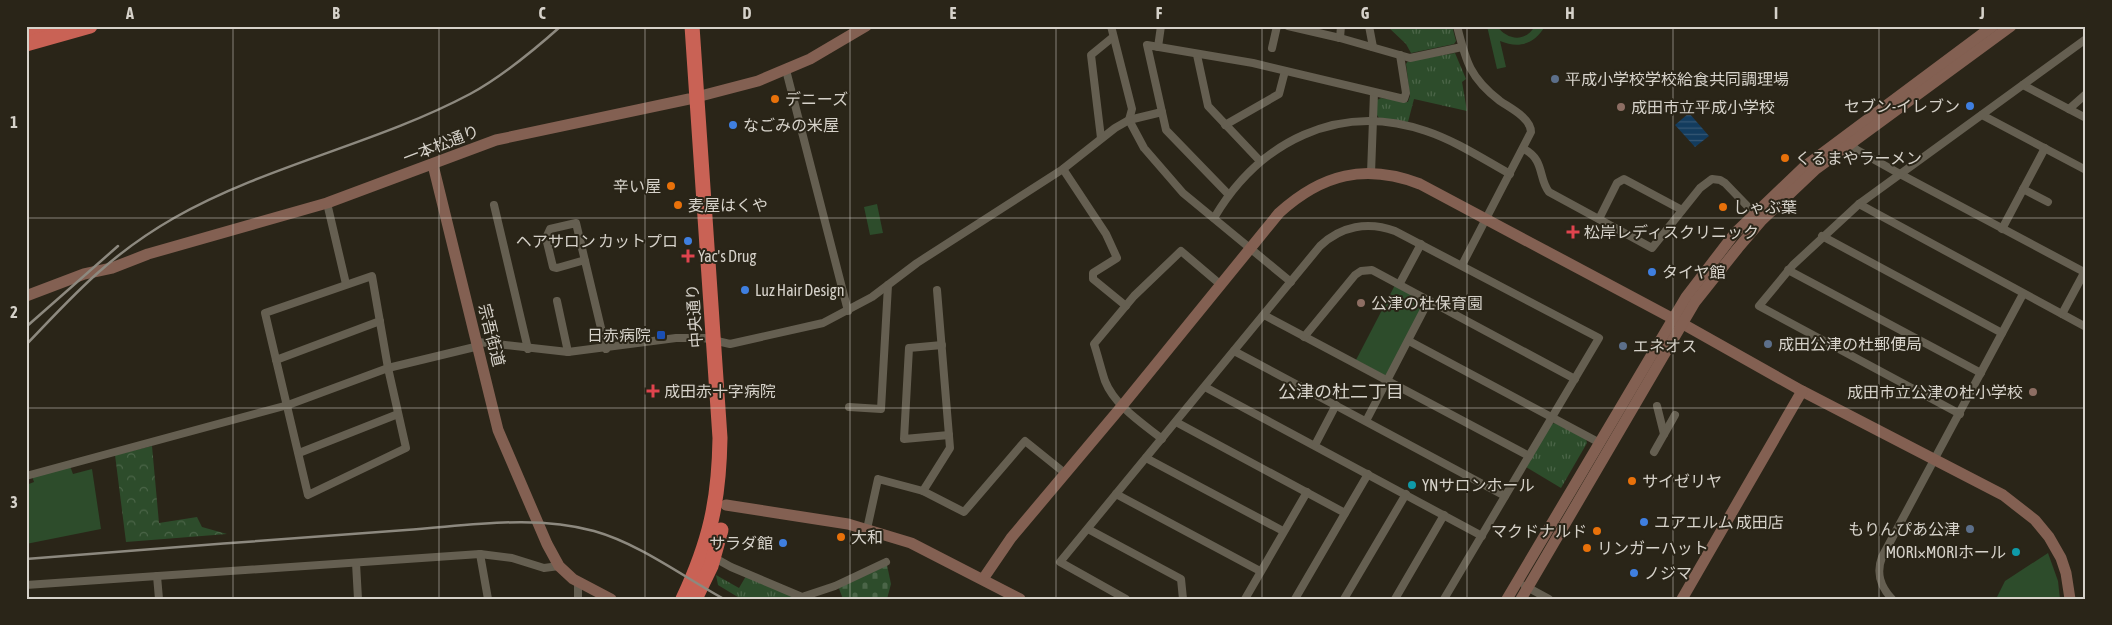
<svg xmlns="http://www.w3.org/2000/svg" width="2112" height="625" font-family="'Asap Condensed','Noto Sans JP',sans-serif">
<defs>
<pattern id="grass-tufts" width="24" height="20" patternUnits="userSpaceOnUse" patternTransform="scale(1.25)"><rect width="24" height="20" fill="#2d4c2b"/><path d="M3 7l-1-3M5 7V3M7 7l1-3M15 17l-1-3M17 17v-4M19 17l1-3" fill="none" stroke="#4b6548"/></pattern>
<pattern id="forest-crowns" width="20" height="18" patternUnits="userSpaceOnUse" patternTransform="scale(1.25)"><rect width="20" height="18" fill="#2d4c2b"/><path d="M2 6a3 3 0 1 1 6 0M12 15a3 3 0 1 1 6 0" fill="none" stroke="#4b6548"/></pattern>
<pattern id="cemetery-stones" width="16" height="16" patternUnits="userSpaceOnUse" patternTransform="scale(1.25)"><rect width="16" height="16" fill="#2d4c2b"/><path d="M2 7V4a2 2 0 0 1 4 0v3zM10 15v-3a2 2 0 0 1 4 0v3z" fill="#4b6548"/></pattern>
<pattern id="water-rules" width="6" height="5" patternUnits="userSpaceOnUse" patternTransform="scale(1.25)"><rect width="6" height="5" fill="#133c5e"/><path d="M0 2.5h6" fill="none" stroke="#355774"/></pattern>
</defs>
<rect width="100%" height="100%" fill="#2a2518"/>
<g fill="url(#grass-tufts)">
<polygon points="1387,26 1452,26 1456,41 1454,44 1411,53 1406,44"/>
<polygon points="1455,53 1466,79 1462,82 1467,111 1414,99 1408,122 1379,118 1377,115 1377,100 1381,98 1408,102 1410,96 1406,64 1408,61"/>
<polygon points="1555,423 1586,439 1587,443 1561,488 1526,467 1551,424"/>
<polygon points="716,575 739,588 746,576 796,596 795,599 741,599 718,585"/>
</g>
<polygon fill="url(#forest-crowns)" points="152,446 159,523 197,517 202,527 227,534 126,542 115,455"/>
<polygon fill="url(#cemetery-stones)" points="887,565 891,584 887,599 843,599 838,586"/>
<g fill="#2d4c2b">
<path d="M1487,26h10c10,14 28,17 38,0h10c-10,18 -26,23 -45,15l6,26 -9,2z"/>
<polygon points="877,204 883,233 870,235 864,207"/>
<polygon points="1395,285 1423,300 1424,306 1386,376 1356,360"/>
<polygon points="70,466 73,474 92,469 101,529 26,544 26,485 34,482 32,476"/>
<polygon points="2048,553 2058,581 2060,599 1996,599 2005,581"/>
</g>
<polygon fill="url(#water-rules)" points="1689,113 1709,136 1695,147 1675,125"/>
<g fill="none" stroke-linecap="round" stroke-linejoin="round">
<g stroke="#655f51" stroke-width="8">
<polyline points="1111,26 1132,109 1129,120 1144,148 1183,193 1291,282"/>
<polyline points="1288,26 1340,38 1410,58 1462,47"/>
<polyline points="1369,26 1373,47"/>
<path d="M1457,26c9,36 13,52 43,75 10,7 31,17 31,31l-69,133"/>
<polyline points="1340,38 1341,26"/>
<polyline points="1158,47 1161,26"/>
<polyline points="1272,48 1277,26"/>
<polyline points="1197,55 1208,106 1260,161"/>
<polyline points="786,70 848,311"/>
<polyline points="2023,85 2086,118"/>
<polyline points="2069,109 2086,94"/>
<polyline points="1982,115 2086,170"/>
<polyline points="1225,125 1279,94 1285,71"/>
<polyline points="1101,138 1091,55 1113,37"/>
<polyline points="1850,144 1857,150 1900,174 2086,273"/>
<path d="M1524,149c21,11 14,29 25,43l103,56 48,-60 12,-9 8,1 5,3 29,30"/>
<polyline points="1063,169 1106,234 1117,258 1093,273 1093,279 1126,306"/>
<polyline points="1371,173 1374,93"/>
<polyline points="2023,189 2048,202"/>
<polyline points="1228,194 1166,130 1147,45 1253,63 1404,99 1406,93 1400,55"/>
<polyline points="327,203 346,284"/>
<polyline points="1859,204 2086,327"/>
<polyline points="494,205 528,349"/>
<path d="M1214,218c45,-76 124,-117 212,-87 30,10 57,28 84,43"/>
<polyline points="1599,219 1617,183 1624,179 1682,210"/>
<polyline points="2002,229 2045,148"/>
<polyline points="1822,236 2002,333"/>
<polyline points="585,260 557,268 553,267 546,238 550,229 576,223 606,349"/>
<polyline points="1788,270 1981,373"/>
<polygon points="372,276 388,368 406,448 308,495 265,313"/>
<polyline points="1400,283 1421,244"/>
<polyline points="557,301 568,352"/>
<polyline points="2062,314 2084,273"/>
<polyline points="1264,315 1529,456"/>
<polyline points="1304,337 1355,275 1361,271 1372,270 1575,379"/>
<polyline points="1409,341 1600,443"/>
<polyline points="478,342 568,352 676,338 704,338 730,344 823,323 872,297 917,263 1063,169 1115,128 1129,120 1162,112"/>
<polyline points="942,345 909,348 904,439 949,435"/>
<polyline points="1234,351 1505,496"/>
<polyline points="276,360 380,321"/>
<polyline points="1205,387 1482,536"/>
<polyline points="1657,406 1664,434"/>
<polyline points="849,407 881,409 888,285"/>
<polyline points="1960,414 1759,306 1793,265 1859,204 2086,39"/>
<polyline points="1366,421 1429,300"/>
<polyline points="1176,422 1345,513"/>
<path d="M1162,439c-20,-16 -47,-33 -57,-58 -4,-12 -7,-25 -11,-37l40,-48 47,-45 40,34"/>
<polyline points="1315,445 1336,405"/>
<polyline points="1654,452 1675,415"/>
<polyline points="299,453 398,414"/>
<polyline points="1146,458 1283,531"/>
<polyline points="26,476 288,405 388,368 479,346"/>
<polyline points="923,491 950,448 937,290"/>
<polyline points="1116,494 1260,571"/>
<polyline points="867,529 878,479 923,491 964,512 1025,441 1066,474"/>
<polyline points="1088,529 1181,579 1183,599"/>
<polyline points="480,554 488,599"/>
<polyline points="713,557 731,567 802,597 835,586 886,562"/>
<polyline points="356,563 358,599"/>
<polyline points="157,576 159,599"/>
<polyline points="578,582 578,599"/>
<polyline points="26,585 480,554 512,558 544,568 559,566"/>
<polyline points="1525,586 1549,599"/>
<path d="M1126,599l-66,-37 260,-316c21,-20 48,-25 75,-15l204,107 -155,261"/>
<polyline points="1245,599 1307,492"/>
<polyline points="1295,599 1368,474"/>
<polyline points="1344,599 1406,494"/>
<polyline points="1395,599 1444,515"/>
<path d="M1892,599c-12,-13 -16,-26 -10,-42l141,-263"/>
</g>
<g stroke="#836052" stroke-width="11">
<polyline points="433,165 498,430 547,544 559,566 573,579 611,599"/>
<polyline points="26,296 84,274 112,268 148,254 327,203 496,140 689,99 758,81 810,59 866,26"/>
<polyline points="726,505 848,524 911,543 1020,599"/>
<path d="M983,579l28,-41 111,-132 157,-193c43,-39 86,-50 141,-29l263,140 119,67 201,104 32,25 14,17 12,21 5,15 4,26"/>
<polyline points="1507,599 1686,297 1735,233 1804,167 1993,26"/>
<polyline points="1521,599 1695,302 1738,248 1762,220 1816,169 2011,26"/>
<polyline points="1682,599 1802,391"/>
</g>
<g stroke="#c96255" stroke-width="15">
<polyline points="26,32 46,26"/>
<polyline points="26,44 90,26"/>
<path d="M683,599c27,-58 36,-98 37,-161l-28,-412"/>
<polyline points="695,599 711,566 721,530"/>
</g>
<g stroke="#8d897f" stroke-width="2.5">
<polyline points="26,327 118,246"/>
<path d="M26,345c49,-52 85,-91 148,-127 93,-53 202,-74 296,-124 33,-18 63,-43 91,-68"/>
<path d="M26,559c127,-10 253,-20 380,-29 61,-4 128,-16 188,1 46,13 88,45 130,68"/>
</g>
</g>
<path fill="none" stroke="#d6d2ca" stroke-width="1" stroke-opacity="0.55" d="M233,26v573M439,26v573M645,26v573M850,26v573M1056,26v573M1262,26v573M1467,26v573M1673,26v573M1879,26v573M26,218h2060M26,408h2060"/>
<g fill="#5c6f8a" stroke="#2a2518" stroke-width="2">
<circle cx="1555" cy="79" r="5"/>
<circle cx="1768" cy="344" r="5"/>
<circle cx="1623" cy="346" r="5"/>
<circle cx="1970" cy="529" r="5"/>
</g>
<g fill="#e8710a" stroke="#2a2518" stroke-width="2">
<circle cx="775" cy="99" r="5"/>
<circle cx="1785" cy="158" r="5"/>
<circle cx="671" cy="186" r="5"/>
<circle cx="678" cy="205" r="5"/>
<circle cx="1723" cy="207" r="5"/>
<circle cx="1632" cy="481" r="5"/>
<circle cx="1597" cy="531" r="5"/>
<circle cx="841" cy="537" r="5"/>
<circle cx="1587" cy="548" r="5"/>
</g>
<g fill="#3f7fe0" stroke="#2a2518" stroke-width="2">
<circle cx="1970" cy="106" r="5"/>
<circle cx="733" cy="125" r="5"/>
<circle cx="688" cy="241" r="5"/>
<circle cx="1652" cy="272" r="5"/>
<circle cx="745" cy="290" r="5"/>
<circle cx="1644" cy="522" r="5"/>
<circle cx="783" cy="543" r="5"/>
<circle cx="1634" cy="573" r="5"/>
</g>
<g fill="#8d6e63" stroke="#2a2518" stroke-width="2">
<circle cx="1621" cy="107" r="5"/>
<circle cx="1361" cy="303" r="5"/>
<circle cx="2033" cy="392" r="5"/>
</g>
<g fill="#e0444e" stroke="#2a2518" stroke-width="2">
<path d="M1570.5 224.5h5v5h5v5h-5v5h-5v-5h-5v-5h5z"/>
<path d="M685.5 248.5h5v5h5v5h-5v5h-5v-5h-5v-5h5z"/>
<path d="M650.5 383.5h5v5h5v5h-5v5h-5v-5h-5v-5h5z"/>
</g>
<rect fill="#1a4fb4" stroke="#2a2518" stroke-width="2" x="656" y="330" width="10" height="10" rx="2.5"/>
<g fill="#0f9aa8" stroke="#2a2518" stroke-width="2">
<circle cx="1412" cy="485" r="5"/>
<circle cx="2016" cy="552" r="5"/>
</g>
<g text-anchor="middle" stroke-width="4" stroke-linejoin="round" paint-order="stroke">
<g font-size="16" fill="#d6d2ca" stroke="#2a2518" text-anchor="start">
<text x="1565" y="85">平成小学校学校給食共同調理場</text>
<text x="785" y="105">デニーズ</text>
<text x="1960" y="112" text-anchor="end">セブン-イレブン</text>
<text x="1631" y="113">成田市立平成小学校</text>
<text x="743" y="131">なごみの米屋</text>
<text x="1795" y="164">くるまやラーメン</text>
<text x="661" y="192" text-anchor="end">辛い屋</text>
<text x="688" y="211">麦屋はくや</text>
<text x="1733" y="213">しゃぶ葉</text>
<text x="1584" y="238">松岸レディスクリニック</text>
<text x="678" y="247" text-anchor="end">ヘアサロン カットプロ</text>
<text x="698" y="262">Yac's Drug</text>
<text x="1662" y="278">タイヤ館</text>
<text x="755" y="296">Luz Hair Design</text>
<text x="1371" y="309">公津の杜保育園</text>
<text x="651" y="341" text-anchor="end">日赤病院</text>
<text x="1778" y="350">成田公津の杜郵便局</text>
<text x="1633" y="352">エネオス</text>
<text x="664" y="397">成田赤十字病院</text>
<text x="2023" y="398" text-anchor="end">成田市立公津の杜小学校</text>
<text x="1642" y="487">サイゼリヤ</text>
<text x="1422" y="491">YNサロンホール</text>
<text x="1654" y="528">ユアエルム 成田店</text>
<text x="1960" y="535" text-anchor="end">もりんぴあ公津</text>
<text x="1587" y="537" text-anchor="end">マクドナルド</text>
<text x="851" y="543">大和</text>
<text x="773" y="549" text-anchor="end">サラダ館</text>
<text x="1597" y="554">リンガーハット</text>
<text x="2006" y="558" text-anchor="end">MORI×MORIホール</text>
<text x="1644" y="579">ノジマ</text>
</g>
<g font-size="16" fill="#d6d2ca" stroke="#2a2518">
<text transform="translate(441 144) rotate(-21)" y="6">一本松通り</text>
<text transform="translate(694 316) rotate(-94)" y="6">中央通り</text>
<text transform="translate(492 335) rotate(76)" y="6">宗吾街道</text>
</g>
<g font-size="18" fill="#d6d2ca" stroke="#2a2518">
<text x="1341" y="398">公津の杜二丁目</text>
</g>
</g>
<rect width="2112" height="625" fill="none" stroke="#2a2518" stroke-width="55"/>
<rect x="28" y="28" width="2056" height="570" fill="none" stroke="#d6d2ca" stroke-width="2"/>
<g font-size="16" text-anchor="middle" font-weight="bold" fill="#d6d2ca">
<text x="130" y="19">A</text>
<text x="336" y="19">B</text>
<text x="542" y="19">C</text>
<text x="747" y="19">D</text>
<text x="953" y="19">E</text>
<text x="1159" y="19">F</text>
<text x="1365" y="19">G</text>
<text x="1570" y="19">H</text>
<text x="1776" y="19">I</text>
<text x="1982" y="19">J</text>
<text x="14" y="128">1</text>
<text x="14" y="318">2</text>
<text x="14" y="508">3</text>
</g>
</svg>
